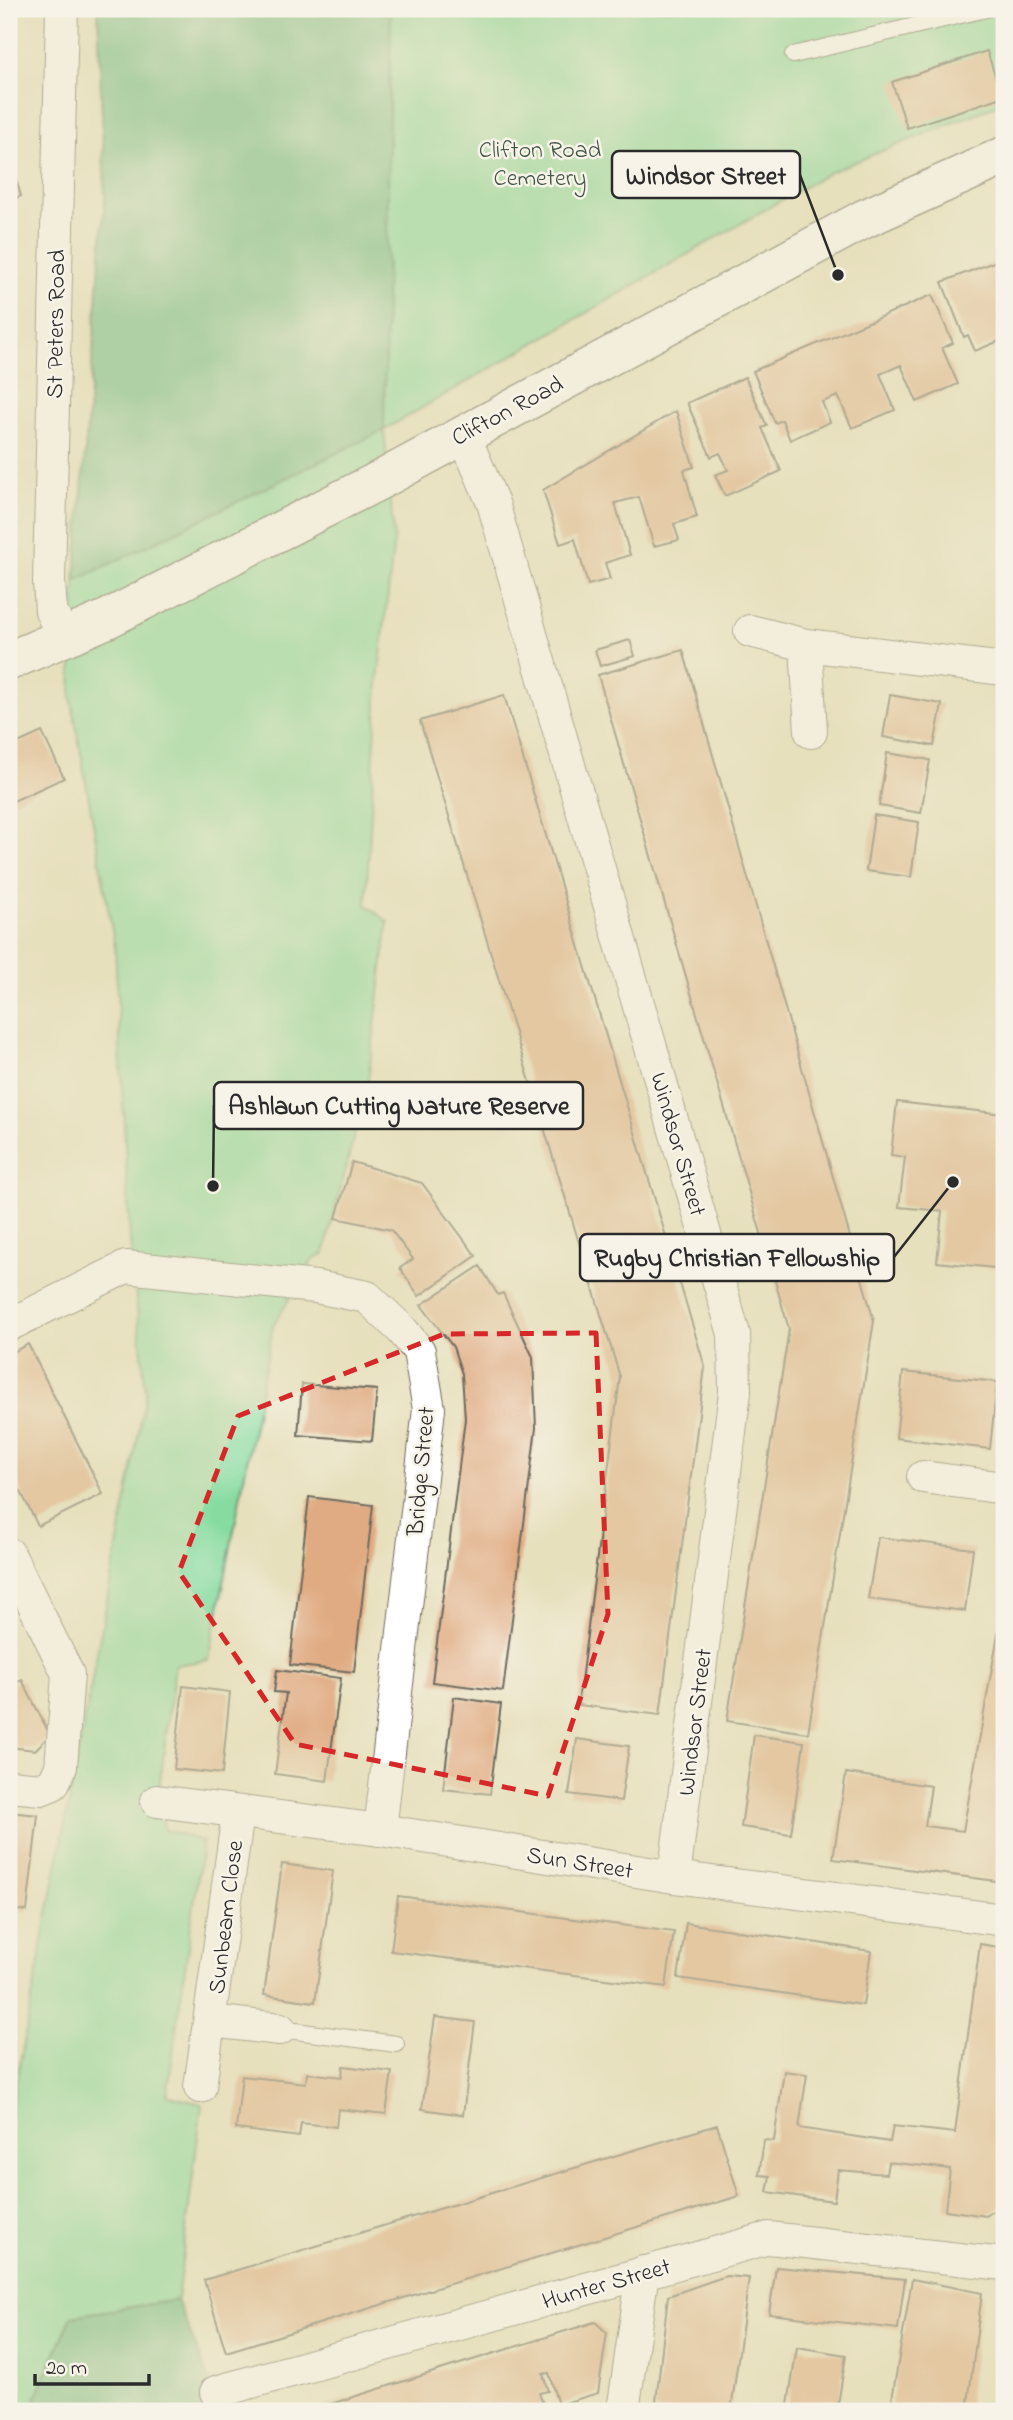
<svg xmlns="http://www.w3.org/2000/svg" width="1013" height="2420" font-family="'Indie Flower',sans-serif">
<rect width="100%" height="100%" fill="#f7f3e8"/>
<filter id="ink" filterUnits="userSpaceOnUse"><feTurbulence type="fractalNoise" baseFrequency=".0143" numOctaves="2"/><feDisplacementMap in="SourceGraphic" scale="14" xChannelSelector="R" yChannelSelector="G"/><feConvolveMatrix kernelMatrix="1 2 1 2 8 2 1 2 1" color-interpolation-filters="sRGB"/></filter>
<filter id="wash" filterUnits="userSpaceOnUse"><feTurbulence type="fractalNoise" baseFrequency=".00686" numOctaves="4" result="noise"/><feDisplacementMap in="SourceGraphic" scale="28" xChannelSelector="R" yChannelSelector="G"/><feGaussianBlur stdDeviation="1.57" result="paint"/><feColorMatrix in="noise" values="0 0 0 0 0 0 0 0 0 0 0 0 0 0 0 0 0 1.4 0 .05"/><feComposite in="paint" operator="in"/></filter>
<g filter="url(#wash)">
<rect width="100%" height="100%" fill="#e7e0bd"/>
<polygon fill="#86dca0" stroke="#588466" stroke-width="2" points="98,9 1004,9 1004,102 830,172 384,430 394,539 378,682 366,905 388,922 368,1081 324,1254 314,1258 273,1326 209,1660 175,1665 160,1782 164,1830 203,1841 167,2095 202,2104 177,2300 72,2316 30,2411 9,2411 9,2121 146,1393 130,1240 115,947 71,697 75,581 105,200"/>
<g fill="#6cbc86" stroke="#4c7458" stroke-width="2">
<polygon points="98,9 391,9 384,430 75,581 105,200"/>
<polygon points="177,2300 221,2411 30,2411 72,2316"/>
</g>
<g id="blocks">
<g fill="#e0ab82">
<polygon points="987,51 1002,97 907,128 892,82"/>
<polygon points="9,156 21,196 9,200"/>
<polygon points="1004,258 1004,339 975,351 968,335 964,337 942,282"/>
<polygon points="932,295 953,343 942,348 958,384 917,402 901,365 880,374 895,410 852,428 838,396 822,402 830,422 790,440 782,420 775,423 753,371"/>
<polygon points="745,377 767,426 762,428 781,471 725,496 715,475 728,470 720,453 711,457 687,403"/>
<polygon points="676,411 694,467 684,470 697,517 674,524 679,540 654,546 639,497 615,503 630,555 605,563 610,579 588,585 575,539 560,544 543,490"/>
<polygon points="630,640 635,656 600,666 595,650"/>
<polygon points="683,650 874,1321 808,1733 727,1721 789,1329 598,675"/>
<polygon points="504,695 705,1367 660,1715 578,1705 620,1377 420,721"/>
<polygon points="890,695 942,704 934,746 883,737"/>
<polygon points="42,732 64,778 9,803 9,747"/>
<polygon points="887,753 930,760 921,813 879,806"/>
<polygon points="874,815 919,822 911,877 866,871"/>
<polygon points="897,1102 1004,1114 1004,1269 937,1262 942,1211 899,1207 905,1157 891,1155"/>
<polygon points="352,1162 422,1183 476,1256 419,1296 400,1268 413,1259 391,1230 336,1218"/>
<polygon points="480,1266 498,1295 503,1293 533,1357 536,1428 503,1691 432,1682 465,1419 462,1374 453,1347 421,1305"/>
<polygon points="28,1344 103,1494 38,1526 9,1468 9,1354"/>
<polygon points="903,1372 997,1382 990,1449 896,1438"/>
<polygon points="302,1384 377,1390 372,1441 298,1435"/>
<polygon points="309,1497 373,1505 354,1672 290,1665"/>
<polygon points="878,1537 973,1549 965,1611 868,1599"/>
<polygon points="1003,1606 1004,1882 833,1859 846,1773 931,1786 925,1826 963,1831"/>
<polygon points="277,1670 341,1678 327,1781 275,1774 286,1693 274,1692"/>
<polygon points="22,1680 50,1735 35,1750 9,1747 9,1685"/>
<polygon points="183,1686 230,1692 222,1774 174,1769"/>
<polygon points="454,1697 501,1704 490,1794 443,1789"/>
<polygon points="754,1735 804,1742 791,1834 741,1827"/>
<polygon points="577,1739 629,1746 621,1801 569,1794"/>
<polygon points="9,1812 38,1815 27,1911 9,1909"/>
<polygon points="282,1864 333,1871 315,2002 264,1995"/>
<polygon points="398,1896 674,1932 666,1987 391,1951"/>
<polygon points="686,1923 871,1951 863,2005 678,1978"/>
<polygon points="980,1944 1004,1948 1004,2204 986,2216 945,2210 950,2169 888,2162 886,2174 838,2170 834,2201 767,2192 770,2176 759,2175 764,2140 774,2141 784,2071 807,2074 799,2128 890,2142 893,2126 955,2133"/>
<polygon points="435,2017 475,2022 463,2115 422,2109"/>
<polygon points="343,2066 392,2072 386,2114 338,2109 336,2127 301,2123 299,2137 236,2129 242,2076 306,2083 307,2073 342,2077"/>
<polygon points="717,2125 739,2196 226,2352 204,2280"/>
<polygon points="776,2267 905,2279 898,2329 769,2314"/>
<polygon points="726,2276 749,2278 731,2411 655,2411 668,2296"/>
<polygon points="912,2279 982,2293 967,2411 890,2411"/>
<polygon points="595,2322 607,2333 598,2393 558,2405 549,2373 543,2374 548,2391 539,2393 545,2409 539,2411 511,2411 509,2404 494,2408 495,2411 308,2411"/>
<polygon points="797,2347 846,2355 837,2411 787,2411"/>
</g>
</g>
</g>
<g filter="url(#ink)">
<use href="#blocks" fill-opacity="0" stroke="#6d6a5e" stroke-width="2"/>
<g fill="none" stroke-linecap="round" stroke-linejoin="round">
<g stroke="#6d6a5e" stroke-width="18">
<g id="lane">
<polyline points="793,55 986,9"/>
<polyline points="280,2029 396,2044"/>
</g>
</g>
<g stroke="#6d6a5e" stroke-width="34">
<g id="street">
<polyline points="62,9 49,582 51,611 63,637"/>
<polyline points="463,433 493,503 734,1334 735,1392 674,1877"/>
<polyline points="750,631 806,645 1004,669"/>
<polyline points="806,645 811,732"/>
<polyline points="9,1325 126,1267 316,1287 367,1297 402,1330 419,1351 429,1409 380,1830"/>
<polyline points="923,1477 1004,1488"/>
<polyline points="9,1554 68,1674 61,1767 53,1784 41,1789 9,1786"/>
<polyline points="157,1801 380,1830 674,1877 1004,1920"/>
<polyline points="211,2021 280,2029"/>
<polyline points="200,2087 238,1813"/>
<polyline points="216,2392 769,2238 1004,2264"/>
<polyline points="623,2411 643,2272"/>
</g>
</g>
<g stroke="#6d6a5e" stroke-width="41">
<polyline id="secondary" points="9,661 107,619 386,477 864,219 1004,156"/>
</g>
<use href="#lane" stroke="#fff" stroke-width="16"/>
<use href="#street" stroke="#fff" stroke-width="32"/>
<use href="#secondary" stroke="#fff" stroke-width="38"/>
</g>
</g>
<path d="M0 0H1013V2420H0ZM596,1333l12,281 -60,182 -253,-52 -116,-172 59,-156 206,-82z" fill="#e7e0bd" fill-opacity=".55" fill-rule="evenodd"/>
<path fill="none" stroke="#d62828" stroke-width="5" stroke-dasharray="14 9" stroke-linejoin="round" d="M596,1333l12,281 -60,182 -253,-52 -116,-172 59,-156 206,-82z"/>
<g text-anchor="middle" stroke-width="5" stroke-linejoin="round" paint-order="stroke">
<g font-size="24" fill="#425748" stroke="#f7f3e8">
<text x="540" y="157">Clifton Road<tspan x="540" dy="28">Cemetery</tspan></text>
</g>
<g font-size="24" fill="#2b2b2b" stroke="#f7f3e8">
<text transform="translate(55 324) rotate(-89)" y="8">St Peters Road</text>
<text transform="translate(507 410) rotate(-28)" y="8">Clifton Road</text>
<text transform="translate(679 1144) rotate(74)" y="8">Windsor Street</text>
<text transform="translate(420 1471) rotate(-85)" y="8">Bridge Street</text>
<text transform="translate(694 1722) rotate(-83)" y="8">Windsor Street</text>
<text transform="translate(580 1862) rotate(9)" y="8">Sun Street</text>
<text transform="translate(225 1917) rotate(-83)" y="8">Sunbeam Close</text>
<text transform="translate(606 2283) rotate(-16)" y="8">Hunter Street</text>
</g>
</g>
<path fill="none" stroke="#2b2b2b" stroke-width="2.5" d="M838 275L800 175M213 1186L214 1105M953 1182L894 1257"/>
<g fill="#2b2b2b" stroke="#f7f3e8" stroke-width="2.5">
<circle cx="838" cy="275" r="7"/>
<circle cx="213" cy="1186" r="7"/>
<circle cx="953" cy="1182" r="7"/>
</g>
<g fill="#f7f3e8" stroke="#2b2b2b" stroke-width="2.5">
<rect x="612" y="151" width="188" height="47" rx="7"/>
<rect x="214" y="1082" width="369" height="47" rx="7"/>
<rect x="580" y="1234" width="314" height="47" rx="7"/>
</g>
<g font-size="26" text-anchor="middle" font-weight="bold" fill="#2b2b2b">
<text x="706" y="184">Windsor Street</text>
<text x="399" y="1114">Ashlawn Cutting Nature Reserve</text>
<text x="737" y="1266">Rugby Christian Fellowship</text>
</g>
<rect width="1013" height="2420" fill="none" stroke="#f7f3e8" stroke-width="35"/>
<path d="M35 2374v10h114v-10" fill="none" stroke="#2b2b2b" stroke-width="3.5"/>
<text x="46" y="2374" font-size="21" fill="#2b2b2b" stroke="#f7f3e8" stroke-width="5" paint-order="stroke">20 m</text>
</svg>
